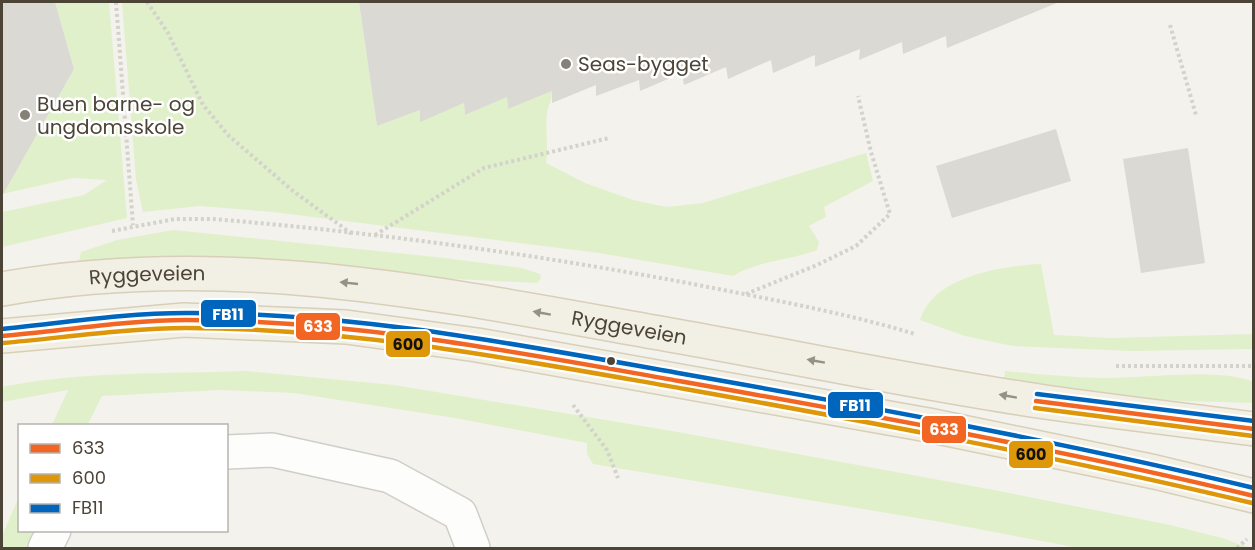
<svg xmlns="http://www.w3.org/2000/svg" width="1255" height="550" font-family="Poppins,sans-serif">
<rect width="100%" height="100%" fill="#f3f2ed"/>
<g fill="#e0f0cb">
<polygon points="55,2 109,2 127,218 2,247 2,212 84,195 107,180 73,178 2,194 2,166 22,160 74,69"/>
<path d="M122,2h237l18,124 43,-16v11l44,-18 1,12 42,-18 1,12 44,-18c0,9 -2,10 -4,18 -4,10 1,39 -2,54l39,20 48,17 33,7 37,-4 163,-50 7,28 -49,26 2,10 -17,9 10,16 -2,8c-26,10 -61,11 -84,26l-134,-23 -326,-41 -73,-6 -57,6 -7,-32z"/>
<polygon points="173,230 445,258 522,268 540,274 541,278 537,283 435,278 297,261 209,256 79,262 81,252 117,240"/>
<path d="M1041,264l13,71 57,3 142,-4v15l-122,2 -118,-5 -48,-10 -45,-16c13,-44 81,-54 121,-56z"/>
<path d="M246,371l148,14 278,46 322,59 176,35 52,13 28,10h-171l-138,-26 -348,-58 -6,-10v-11l-132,-25 -161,-25 -73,-3 -119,6 -15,30 -35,-1 16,-35 -66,12v-15c80,-16 163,-13 244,-16z"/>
<path d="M1005,371c31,3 62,6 92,7 38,1 126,-11 156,4v21l-100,-3 -149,-21z"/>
<polygon points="19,497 20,530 37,531 29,548 2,548 2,536"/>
</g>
<g fill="#dbd9d3">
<polygon points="2,2 55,2 74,69 2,196"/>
<polygon points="359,2 1057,2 1057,3 947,48 946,36 903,54 902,42 859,60 860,49 815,67 815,55 773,73 771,60 728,79 726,67 684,85 682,73 640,91 639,80 596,96 596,85 552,103 552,91 508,109 507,97 465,115 464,103 420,122 420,110 377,126"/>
<polygon points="1056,129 1071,181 952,218 936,166"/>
<polygon points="1188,148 1205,263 1141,273 1123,159"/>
</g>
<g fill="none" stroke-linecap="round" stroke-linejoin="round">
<g stroke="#d0cec9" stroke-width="36">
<g id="minor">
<polyline points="226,452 272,450 390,476 460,514 473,548"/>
<polyline points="45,548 54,530"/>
</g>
</g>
<g stroke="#d8cfb8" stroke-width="36">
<g id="major">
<path id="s1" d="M2,289c230,-41 447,7 674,47 123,22 246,48 369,66 70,10 139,18 209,27"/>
<polyline points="2,336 184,320 346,327 477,345 928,425 1155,472 1254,496"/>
</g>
</g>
<g stroke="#d3d2cb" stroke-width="4" stroke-dasharray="3 3" stroke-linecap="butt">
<polyline points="116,2 133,225"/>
<polyline points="147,2 168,33 203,105 229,136 293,191 352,234"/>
<polyline points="1170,25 1196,115"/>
<path d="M112,231l63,-12h37c161,13 322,35 481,65 75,15 149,28 222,50"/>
<polyline points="375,235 484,168 609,138"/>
<polyline points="746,294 817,265 856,246 890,214 871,152 858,96"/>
<polyline points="1116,366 1254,366"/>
<polyline points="573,405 607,450 618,478"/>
<polyline points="1237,548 1247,539"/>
</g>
<use href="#minor" stroke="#fdfdfc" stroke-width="33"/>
<use href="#major" stroke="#f2efe5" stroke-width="33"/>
<g stroke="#fff" stroke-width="9">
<g id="bus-1">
<path d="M2,336c59,-5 126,-16 184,-16 167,0 329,32 493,61 192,34 384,69 575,115"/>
<polyline points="1036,401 1254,429"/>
</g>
</g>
<g stroke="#fff" stroke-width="9">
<g id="bus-2">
<path d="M3,343c58,-5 125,-15 183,-15 169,0 333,32 499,61 190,34 379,69 567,114"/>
<polyline points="1035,408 1253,436"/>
</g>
</g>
<g stroke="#fff" stroke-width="9">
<g id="bus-3">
<path d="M2,329c60,-6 124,-16 184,-16 166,-1 329,31 492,60 193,34 385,69 576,115"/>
<polyline points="1037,394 1254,421"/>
</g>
</g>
<use href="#bus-1" stroke="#f26522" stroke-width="4.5"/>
<use href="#bus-2" stroke="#dd9708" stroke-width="4.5"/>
<use href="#bus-3" stroke="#0065bd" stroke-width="4.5"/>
</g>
<defs><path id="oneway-solid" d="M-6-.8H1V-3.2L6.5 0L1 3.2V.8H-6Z" transform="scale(1.5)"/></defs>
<g fill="#979185">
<use href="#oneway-solid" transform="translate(349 283) rotate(-174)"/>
<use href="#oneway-solid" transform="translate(542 313) rotate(-170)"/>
<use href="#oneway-solid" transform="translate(816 361) rotate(-170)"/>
<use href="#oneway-solid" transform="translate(1008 396) rotate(-170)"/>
</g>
<g fill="#868177" stroke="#fff" stroke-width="2">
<circle cx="566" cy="64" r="6"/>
<circle cx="25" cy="115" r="6"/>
</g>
<circle fill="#4c4437" stroke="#fff" stroke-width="2" cx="611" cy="361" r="5"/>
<g text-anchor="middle" stroke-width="5" stroke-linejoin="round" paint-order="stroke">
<g font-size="20" fill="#4c4437" stroke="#fff" text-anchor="start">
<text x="578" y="71">Seas-bygget</text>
<text x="37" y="111">Buen barne- og<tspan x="37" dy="23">ungdomsskole</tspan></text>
</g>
<g font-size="20" fill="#4c4437" stroke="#fff">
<text dy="7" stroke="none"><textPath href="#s1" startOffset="146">Ryggeveien</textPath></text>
<text dy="7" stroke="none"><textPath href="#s1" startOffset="632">Ryggeveien</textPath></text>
</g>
</g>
<g stroke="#fff" stroke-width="2">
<rect x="200" y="299" width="57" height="29" rx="6" fill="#0065bd"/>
<rect x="295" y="312" width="46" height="29" rx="6" fill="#f26522"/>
<rect x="385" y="330" width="46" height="28" rx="6" fill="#dd9708"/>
<rect x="827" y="391" width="57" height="28" rx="6" fill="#0065bd"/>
<rect x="921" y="415" width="46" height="29" rx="6" fill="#f26522"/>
<rect x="1008" y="440" width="46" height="29" rx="6" fill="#dd9708"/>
</g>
<g font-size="16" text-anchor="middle" font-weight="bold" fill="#fff">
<text x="228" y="320">FB11</text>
<text x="318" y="332">633</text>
<text x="855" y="411">FB11</text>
<text x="944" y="435">633</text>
</g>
<g font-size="16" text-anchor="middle" font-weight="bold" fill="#111">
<text x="408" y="350">600</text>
<text x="1031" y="460">600</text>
</g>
<rect width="1255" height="550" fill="none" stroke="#4c4437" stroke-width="6"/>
<rect x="18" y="424" width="210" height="108" fill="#ffffff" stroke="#b7b4af" stroke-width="1.5"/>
<rect x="30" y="444" width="30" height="9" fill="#f26522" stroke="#b7b4af" stroke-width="1.5"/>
<text x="72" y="454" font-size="18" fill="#4c4437">633</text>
<rect x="30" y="474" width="30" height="9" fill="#dd9708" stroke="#b7b4af" stroke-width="1.5"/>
<text x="72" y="484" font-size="18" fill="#4c4437">600</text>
<rect x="30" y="504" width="30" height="9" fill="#0065bd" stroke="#b7b4af" stroke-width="1.5"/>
<text x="72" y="514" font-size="18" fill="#4c4437">FB11</text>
</svg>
